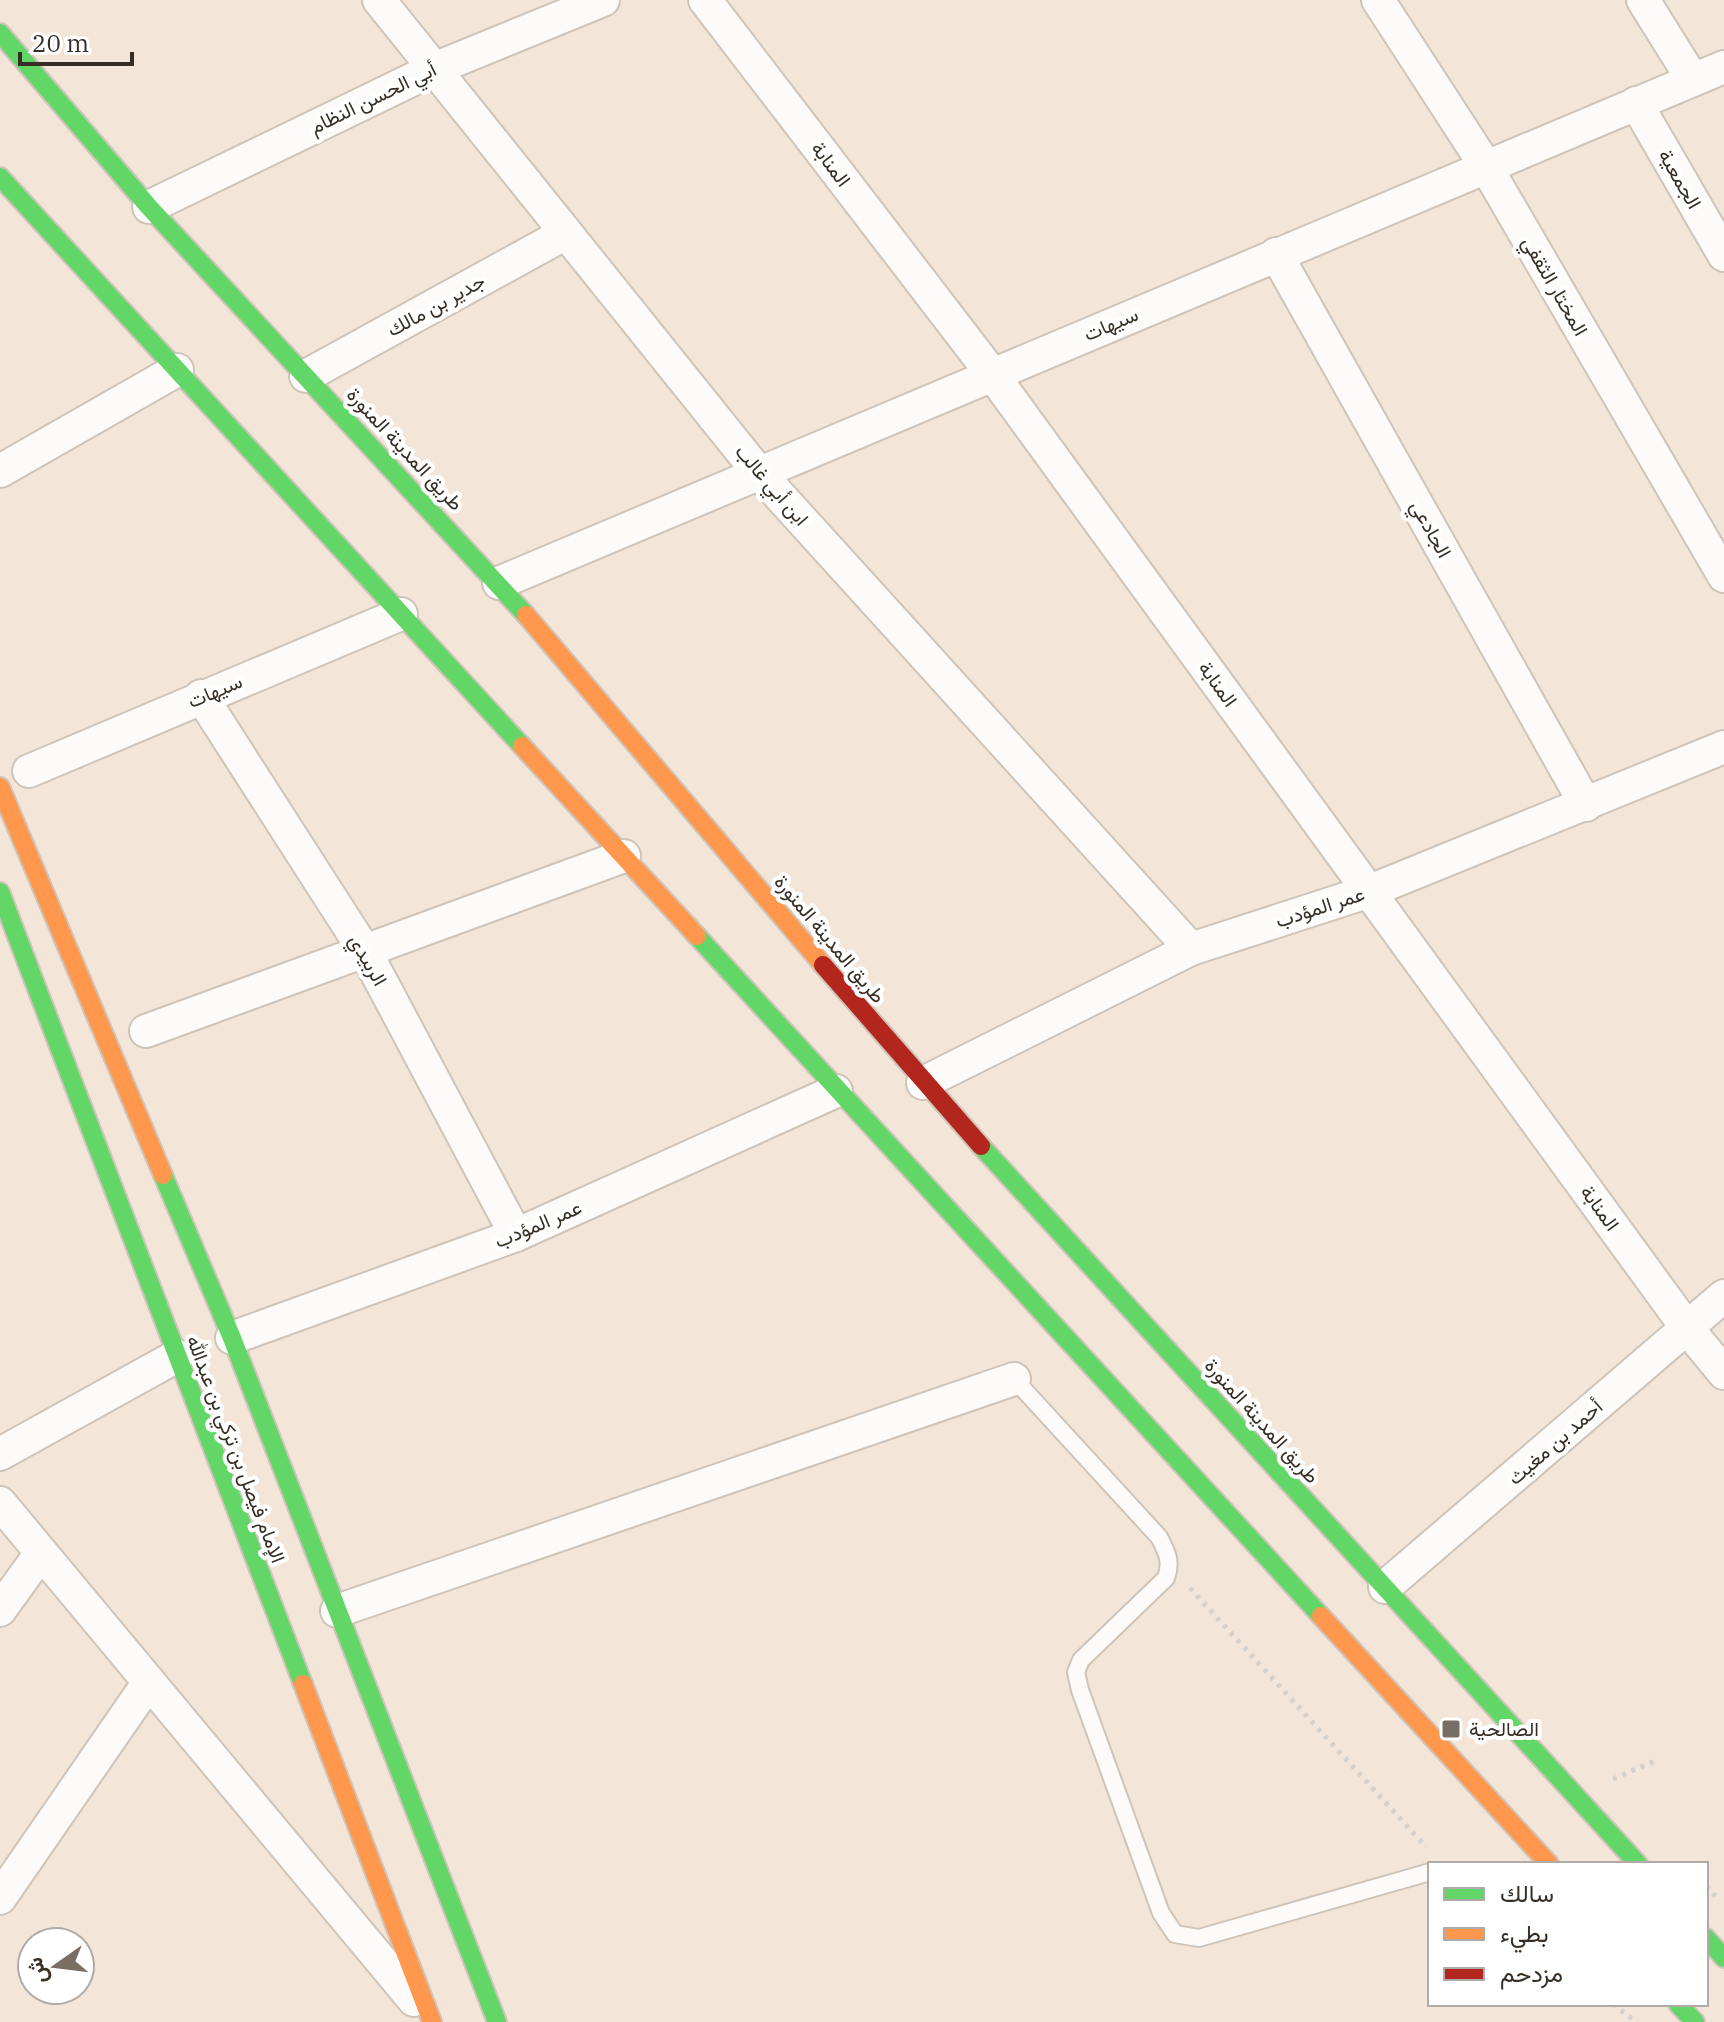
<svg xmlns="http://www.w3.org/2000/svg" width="1724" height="2022" font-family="'IBM Plex Serif',Vazirmatn,serif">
<rect width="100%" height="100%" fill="#f3e5d7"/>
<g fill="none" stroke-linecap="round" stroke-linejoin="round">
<g stroke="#cec4b9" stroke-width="20">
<path id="lane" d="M1014,1379l145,158c8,15 13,25 7,41l-85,82 -5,12 4,18 81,223 14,21 24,4 231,-66"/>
</g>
<g stroke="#cec4b9" stroke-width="36">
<g id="street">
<polyline points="379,0 759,473 1191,949"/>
<polyline points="705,0 992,374 1687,1328 1724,1373"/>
<polyline points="1378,0 1485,165 1724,576"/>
<polyline points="1643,0 1693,80"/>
<polyline points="1636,103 1724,255"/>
<polyline points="149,207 434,69 603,0"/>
<polyline points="1276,254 1586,805"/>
<polyline points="306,376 566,233"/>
<polyline points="0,471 177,370"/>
<polyline points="499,583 1724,67"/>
<polyline points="201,696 366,953 516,1235"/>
<polyline points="29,771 401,614"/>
<polyline points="146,1031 624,856"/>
<polyline points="923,1083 1191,949 1370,891 1724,747"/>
<polyline points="232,1338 516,1235 836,1091"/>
<polyline points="0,1454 177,1356"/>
<polyline points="0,1503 414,2000"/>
<polyline points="1385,1587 1724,1296"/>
<polyline points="0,1610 41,1553"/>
<polyline points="337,1611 1014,1379"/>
<polyline points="0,1898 149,1682"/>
</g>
</g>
<g stroke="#cec4b9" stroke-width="22">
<g id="fast">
<polyline points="0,33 149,207 526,615"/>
<polyline points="0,177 522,746"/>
<polyline points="0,892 303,1684"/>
<polyline points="697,936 1321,1616"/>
<polyline points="981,1146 1638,1864"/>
<polyline points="163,1175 232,1338 497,2022"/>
<polyline points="1706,1938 1724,1958"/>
<polyline points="1678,2004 1695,2022"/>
</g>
</g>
<g stroke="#cec4b9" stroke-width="22">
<g id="slow">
<polyline points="526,615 823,965"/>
<polyline points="522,746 697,936"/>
<polyline points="0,787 163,1175"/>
<polyline points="1321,1616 1549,1864"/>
<polyline points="303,1684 432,2022"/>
</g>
</g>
<g stroke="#cec4b9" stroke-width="22">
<polyline id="jam" points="823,965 981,1146"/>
</g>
<g stroke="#d5d1cd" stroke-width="5" stroke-dasharray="4 6" stroke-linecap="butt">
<polyline points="1190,1588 1426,1847"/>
<polyline points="1613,1779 1655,1761"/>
<polyline points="1706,1886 1718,1899"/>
<polyline points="1613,2004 1636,2022"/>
</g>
<use href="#lane" stroke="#fdfbf9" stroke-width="16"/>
<use href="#street" stroke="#fdfbf9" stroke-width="32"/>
<use href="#fast" stroke="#63d668" stroke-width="18"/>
<use href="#slow" stroke="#ff974d" stroke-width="18"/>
<use href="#jam" stroke="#b3261e" stroke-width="18"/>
</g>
<rect fill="#796e63" stroke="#fff" stroke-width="3" x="1441" y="1719" width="20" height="20" rx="4"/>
<g text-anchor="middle" stroke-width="8" stroke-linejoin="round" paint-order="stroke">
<g font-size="20" fill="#372e25" stroke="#fff">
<text transform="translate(373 98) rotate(-26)" y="7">أبي الحسن النظام</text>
<text transform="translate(831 164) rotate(53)" y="7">المنابة</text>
<text transform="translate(1680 179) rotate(60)" y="7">الجمعية</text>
<text transform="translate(1555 286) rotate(60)" y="7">المختار الثقفي</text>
<text transform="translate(436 305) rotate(-29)" y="7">جدير بن مالك</text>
<text transform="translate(1111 324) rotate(-23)" y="7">سيهات</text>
<text transform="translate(405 449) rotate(47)" y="7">طريق المدينة المنورة</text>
<text transform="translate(772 485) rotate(49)" y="7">ابن أبي غالب</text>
<text transform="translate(1431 529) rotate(61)" y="7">الجادعي</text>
<text transform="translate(1218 684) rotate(54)" y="7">المنابة</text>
<text transform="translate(215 691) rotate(-23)" y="7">سيهات</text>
<text transform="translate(1320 907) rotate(-18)" y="7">عمر المؤدب</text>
<text transform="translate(830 939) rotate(50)" y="7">طريق المدينة المنورة</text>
<text transform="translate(368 960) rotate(60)" y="7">الربيدي</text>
<text transform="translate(1600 1208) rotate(54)" y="7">المنابة</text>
<text transform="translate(538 1224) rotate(-23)" y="7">عمر المؤدب</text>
<text transform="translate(1262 1421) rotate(48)" y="7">طريق المدينة المنورة</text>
<text transform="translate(1555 1442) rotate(-41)" y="7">أحمد بن مغيث</text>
<text transform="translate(236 1449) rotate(69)" y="7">الإمام فيصل بن تركي بن عبدالله</text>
</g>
<g font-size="20" fill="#372e25" stroke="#fff" text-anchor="start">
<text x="1469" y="1736">الصالحية</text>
</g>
</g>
<rect x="1428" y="1862" width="280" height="144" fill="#ffffff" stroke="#afaba8" stroke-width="2"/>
<rect x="1444" y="1888" width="40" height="12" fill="#63d668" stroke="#afaba8" stroke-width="2"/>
<text x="1500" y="1902" font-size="24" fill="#372e25">سالك</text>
<rect x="1444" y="1928" width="40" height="12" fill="#ff974d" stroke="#afaba8" stroke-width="2"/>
<text x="1500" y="1942" font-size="24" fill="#372e25">بطيء</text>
<rect x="1444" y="1968" width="40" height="12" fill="#b3261e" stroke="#afaba8" stroke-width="2"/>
<text x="1500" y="1982" font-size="24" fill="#372e25">مزدحم</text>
<g transform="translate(56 1966) rotate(256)"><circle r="38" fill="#ffffff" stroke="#afaba8" stroke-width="2"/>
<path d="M0-6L14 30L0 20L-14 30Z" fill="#796e63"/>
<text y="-12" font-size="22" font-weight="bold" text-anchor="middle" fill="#372e25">ش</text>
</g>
<path d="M20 52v12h112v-12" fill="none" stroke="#372e25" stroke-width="4"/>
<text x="32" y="52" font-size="24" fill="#372e25" stroke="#ffffff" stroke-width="6" paint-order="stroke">20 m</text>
</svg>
